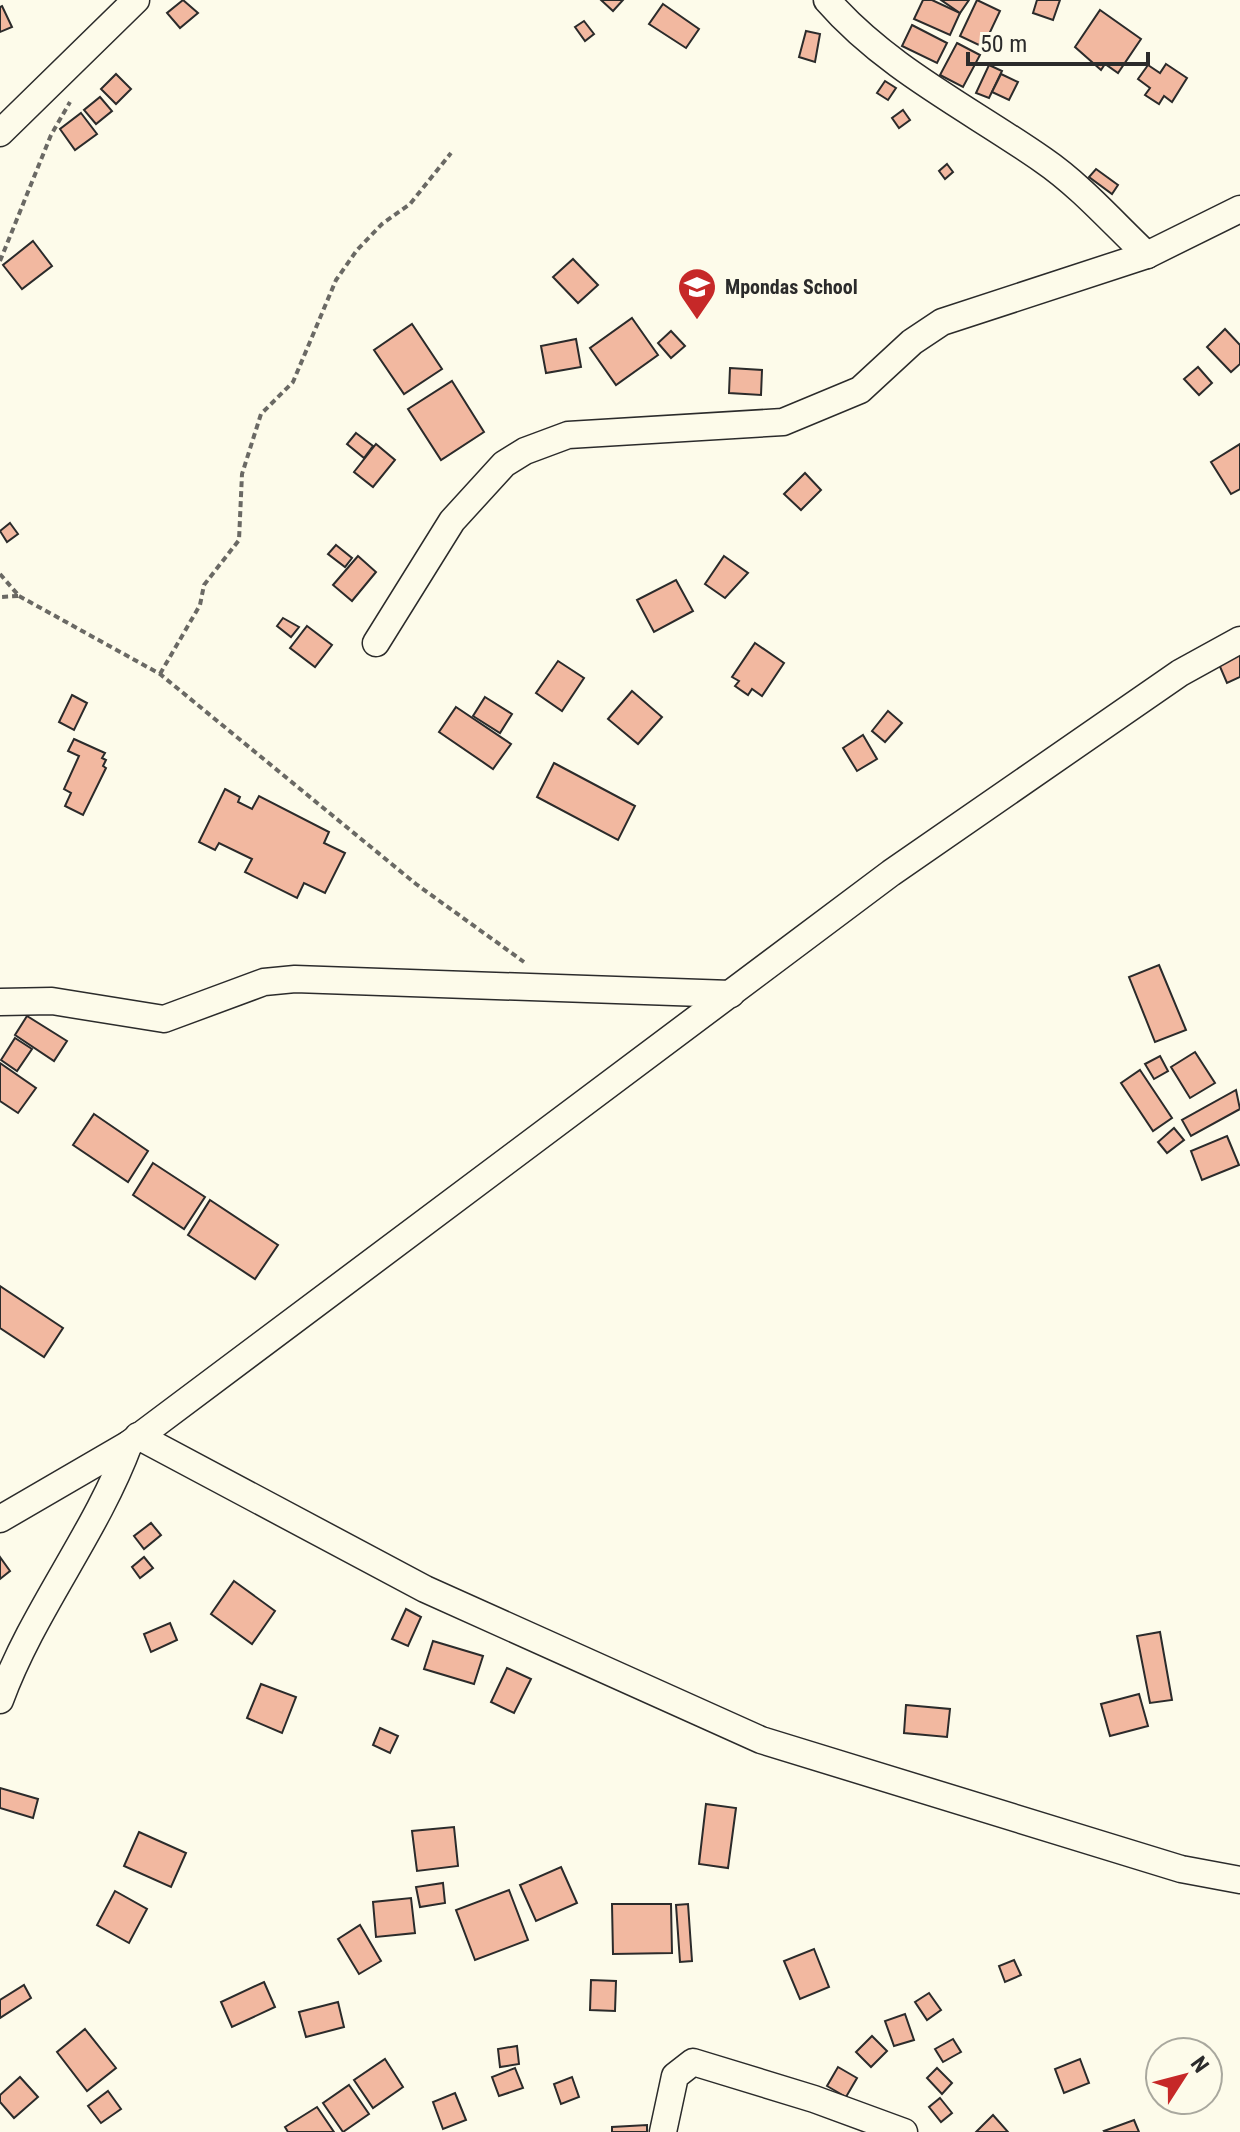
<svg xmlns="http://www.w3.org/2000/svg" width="1240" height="2132" font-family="'Roboto Condensed',sans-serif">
<rect width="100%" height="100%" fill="#fdfbea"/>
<g fill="#f2b8a0" stroke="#2b2b2b" stroke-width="2">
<polygon points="183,0 198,13 180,28 167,13"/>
<polygon points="601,0 623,0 613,11"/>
<polygon points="923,0 932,0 960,13 950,35 914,19"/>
<polygon points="941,0 969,0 960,13"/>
<polygon points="977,0 1000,11 983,47 960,36"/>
<polygon points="1037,0 1060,0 1053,20 1033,13"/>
<polygon points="663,4 699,29 686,48 649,24"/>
<polygon points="2,6 12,27 0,32 0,7"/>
<polygon points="1100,10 1141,39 1118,73 1105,64 1101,70 1075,47"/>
<polygon points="584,21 594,34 585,41 575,27"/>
<polygon points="912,25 947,43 937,63 902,46"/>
<polygon points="806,31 820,34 815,62 799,57"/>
<polygon points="957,43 980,55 963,87 940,75"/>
<polygon points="1166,64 1187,78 1172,102 1164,96 1159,104 1145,95 1150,88 1138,79 1148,65 1160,73"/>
<polygon points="989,65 1002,71 989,98 976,93"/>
<polygon points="116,74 131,89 116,104 101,89"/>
<polygon points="1001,74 1018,82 1009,100 992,92"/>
<polygon points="885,81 896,88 888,100 877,93"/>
<polygon points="100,97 112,111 96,124 84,110"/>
<polygon points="903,110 910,120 899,128 892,118"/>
<polygon points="81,113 97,134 75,150 60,129"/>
<polygon points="947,164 953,172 945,179 939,171"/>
<polygon points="1096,169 1118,185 1112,194 1089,177"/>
<polygon points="33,241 52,266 22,289 3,265"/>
<polygon points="573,259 598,285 578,303 553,277"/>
<polygon points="632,318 658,355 616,385 590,348"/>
<polygon points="412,324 442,369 404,394 374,350"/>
<polygon points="1225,329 1240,345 1240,364 1231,372 1207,347"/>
<polygon points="671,331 685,346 671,358 658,343"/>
<polygon points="576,339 581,367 546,373 541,346"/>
<polygon points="1198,367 1212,383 1199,395 1184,379"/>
<polygon points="730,368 762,370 761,395 729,393"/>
<polygon points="452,381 484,432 441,460 408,409"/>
<polygon points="356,433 373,446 364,458 347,444"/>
<polygon points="376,444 395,460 373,487 354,472"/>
<polygon points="1240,444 1240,489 1231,494 1211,462"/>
<polygon points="805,473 821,490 801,510 784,494"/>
<polygon points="10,523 18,534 7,542 0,531"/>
<polygon points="336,545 352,558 345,567 328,554"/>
<polygon points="358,556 376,572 352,601 333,585"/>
<polygon points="724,556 748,573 725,598 705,584"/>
<polygon points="676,580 693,611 654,632 637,600"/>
<polygon points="283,618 299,627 291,637 277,626"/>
<polygon points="307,626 332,645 315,667 290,648"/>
<polygon points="755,643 784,663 762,696 752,689 748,695 735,686 739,681 732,677"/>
<polygon points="1240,645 1240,677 1227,683 1215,655"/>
<polygon points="558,661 584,678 562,711 536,693"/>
<polygon points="632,691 662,717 638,744 608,719"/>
<polygon points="72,695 87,703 74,730 59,722"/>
<polygon points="485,697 512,714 500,733 473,716"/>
<polygon points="456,707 511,744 493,769 439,732"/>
<polygon points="888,711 902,723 885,742 872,731"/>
<polygon points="863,735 877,759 857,771 843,748"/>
<polygon points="74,739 105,753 102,758 106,760 103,766 106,768 83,815 65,806 71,793 64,789 79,756 68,751"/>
<polygon points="554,763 635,806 618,840 537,797"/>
<polygon points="225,789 240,797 238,802 252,809 259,796 329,832 324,843 345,853 325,893 304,883 297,898 245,872 252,859 219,843 215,850 199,842"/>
<polygon points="1159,965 1186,1030 1155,1042 1129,977"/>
<polygon points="27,1016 67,1041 54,1061 15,1035"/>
<polygon points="15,1038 32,1049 17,1071 1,1060"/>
<polygon points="1195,1052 1215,1083 1190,1098 1171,1067"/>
<polygon points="1160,1056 1168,1071 1154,1079 1145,1064"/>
<polygon points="0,1063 36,1088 18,1113 0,1101"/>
<polygon points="1140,1070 1172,1118 1153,1131 1121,1083"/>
<polygon points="1236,1090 1240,1109 1191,1136 1182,1120"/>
<polygon points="94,1114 148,1151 128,1182 73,1145"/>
<polygon points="1174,1128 1184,1140 1167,1153 1158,1142"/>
<polygon points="1227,1136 1239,1165 1202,1180 1191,1151"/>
<polygon points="153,1163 205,1197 184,1229 133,1195"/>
<polygon points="210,1200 278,1245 255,1279 188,1235"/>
<polygon points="0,1286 63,1328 44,1357 0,1328"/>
<polygon points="151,1523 161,1535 144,1549 134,1536"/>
<polygon points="0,1557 10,1571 0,1579"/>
<polygon points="144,1557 153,1568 140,1578 132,1567"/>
<polygon points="234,1581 275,1611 252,1644 211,1614"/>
<polygon points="406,1609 421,1617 408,1646 392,1639"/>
<polygon points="170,1623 177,1640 151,1652 144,1634"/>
<polygon points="1160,1632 1172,1700 1150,1703 1137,1636"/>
<polygon points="433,1641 483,1656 474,1684 424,1669"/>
<polygon points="507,1668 531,1679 514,1713 491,1702"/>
<polygon points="261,1684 296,1697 282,1733 247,1718"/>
<polygon points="1139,1694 1148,1726 1110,1736 1101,1704"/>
<polygon points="906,1705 950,1709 947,1737 904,1733"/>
<polygon points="380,1728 398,1736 390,1753 373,1745"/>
<polygon points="0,1788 38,1799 33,1818 0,1808"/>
<polygon points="706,1804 736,1808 728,1868 699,1864"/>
<polygon points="454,1827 458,1866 417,1871 412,1831"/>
<polygon points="139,1832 186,1853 171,1887 124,1866"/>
<polygon points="561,1867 577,1903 536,1921 520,1885"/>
<polygon points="443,1883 445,1903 420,1907 416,1887"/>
<polygon points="509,1890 528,1940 475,1960 456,1910"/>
<polygon points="115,1891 147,1909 129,1943 97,1925"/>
<polygon points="411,1898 415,1933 376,1937 373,1902"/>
<polygon points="612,1904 671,1904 672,1953 613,1954"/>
<polygon points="688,1904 692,1961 680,1962 676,1905"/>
<polygon points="360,1925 381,1961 359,1974 338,1939"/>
<polygon points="814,1949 829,1987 800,1999 784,1961"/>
<polygon points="1014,1960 1021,1975 1005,1982 999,1966"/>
<polygon points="591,1980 616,1981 615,2011 590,2010"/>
<polygon points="264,1982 275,2007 232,2027 221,2002"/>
<polygon points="24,1985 31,1998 0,2018 0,2000"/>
<polygon points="929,1993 941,2010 927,2020 915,2002"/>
<polygon points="338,2002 344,2027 306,2037 299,2012"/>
<polygon points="905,2014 914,2040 894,2046 885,2021"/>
<polygon points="85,2029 116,2068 87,2091 57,2052"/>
<polygon points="872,2036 887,2051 871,2067 856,2052"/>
<polygon points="953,2039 961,2052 943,2062 935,2049"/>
<polygon points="517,2046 519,2064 500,2067 498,2049"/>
<polygon points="385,2059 403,2087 373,2108 354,2080"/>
<polygon points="1080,2059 1089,2083 1064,2093 1055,2069"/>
<polygon points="838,2067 857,2078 846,2097 827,2086"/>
<polygon points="515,2068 523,2088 499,2096 492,2077"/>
<polygon points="937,2068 952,2083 942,2094 927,2078"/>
<polygon points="20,2077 38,2097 14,2118 0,2102 0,2095"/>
<polygon points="572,2077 579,2097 561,2104 554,2084"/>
<polygon points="349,2085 369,2114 343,2132 323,2103"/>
<polygon points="108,2091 121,2109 101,2123 88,2106"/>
<polygon points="455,2093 466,2120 443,2129 433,2102"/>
<polygon points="940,2098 952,2113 941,2122 929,2107"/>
<polygon points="317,2107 334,2132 288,2132 285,2127"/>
<polygon points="993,2115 1008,2132 976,2132"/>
<polygon points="1134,2120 1139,2132 1105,2132 1104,2131"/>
<polygon points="647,2125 647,2132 612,2132 612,2127"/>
</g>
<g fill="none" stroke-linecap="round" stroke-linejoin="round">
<g stroke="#2b2b2b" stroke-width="29">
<g id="minor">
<path d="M827,0c59,68 143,109 216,160 38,26 71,64 104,95"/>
<polyline points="0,133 136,0"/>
<polyline points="376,643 452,521 504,464 525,451 568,435 783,422 860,390 912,342 942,322 1147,255 1240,209"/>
<polyline points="0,1002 52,1001 164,1019 264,982 295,979 731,994"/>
<polyline points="138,1436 425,1589 761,1740 1181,1869 1240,1880"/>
<polyline points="0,1519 129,1444 891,873 1180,673 1240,640"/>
<path d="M0,1700c33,-90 96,-167 129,-256"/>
<polyline points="663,2132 675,2076 693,2062 814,2099 904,2132"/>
</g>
</g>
<g stroke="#6a6964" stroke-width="4" stroke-dasharray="6 4" stroke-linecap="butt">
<polyline points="0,261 51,135 70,102"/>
<polyline points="0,574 19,596 0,597"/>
<polyline points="19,596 160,674 416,884 524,962"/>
<polyline points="160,674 200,605 204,585 239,540 242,474 261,414 293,382 336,280 357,250 382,224 410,204 451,153"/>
</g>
<use href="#minor" stroke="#fdfbea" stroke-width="26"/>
</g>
<defs>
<g id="school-pin" transform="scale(2)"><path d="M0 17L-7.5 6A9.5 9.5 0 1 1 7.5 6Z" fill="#c62828" stroke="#fdfbea"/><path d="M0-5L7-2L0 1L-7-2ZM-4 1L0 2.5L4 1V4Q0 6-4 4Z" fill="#fff"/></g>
</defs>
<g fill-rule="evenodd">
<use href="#school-pin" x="697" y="287"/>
</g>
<g text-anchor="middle" stroke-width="6" stroke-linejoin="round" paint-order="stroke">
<g font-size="20" font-weight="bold" fill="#2b2b2b" stroke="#fdfbea" text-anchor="start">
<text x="725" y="294">Mpondas School</text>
</g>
</g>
<g transform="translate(1184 2076) rotate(54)"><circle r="38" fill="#fdfbea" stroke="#a9a89e" stroke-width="2"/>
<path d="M0-6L14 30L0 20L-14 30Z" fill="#c62828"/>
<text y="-12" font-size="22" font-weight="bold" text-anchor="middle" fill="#2b2b2b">N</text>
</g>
<path d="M968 52v12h180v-12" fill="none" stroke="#2b2b2b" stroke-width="4"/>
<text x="980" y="52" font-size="24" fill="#2b2b2b" stroke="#fdfbea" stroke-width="6" paint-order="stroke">50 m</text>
</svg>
